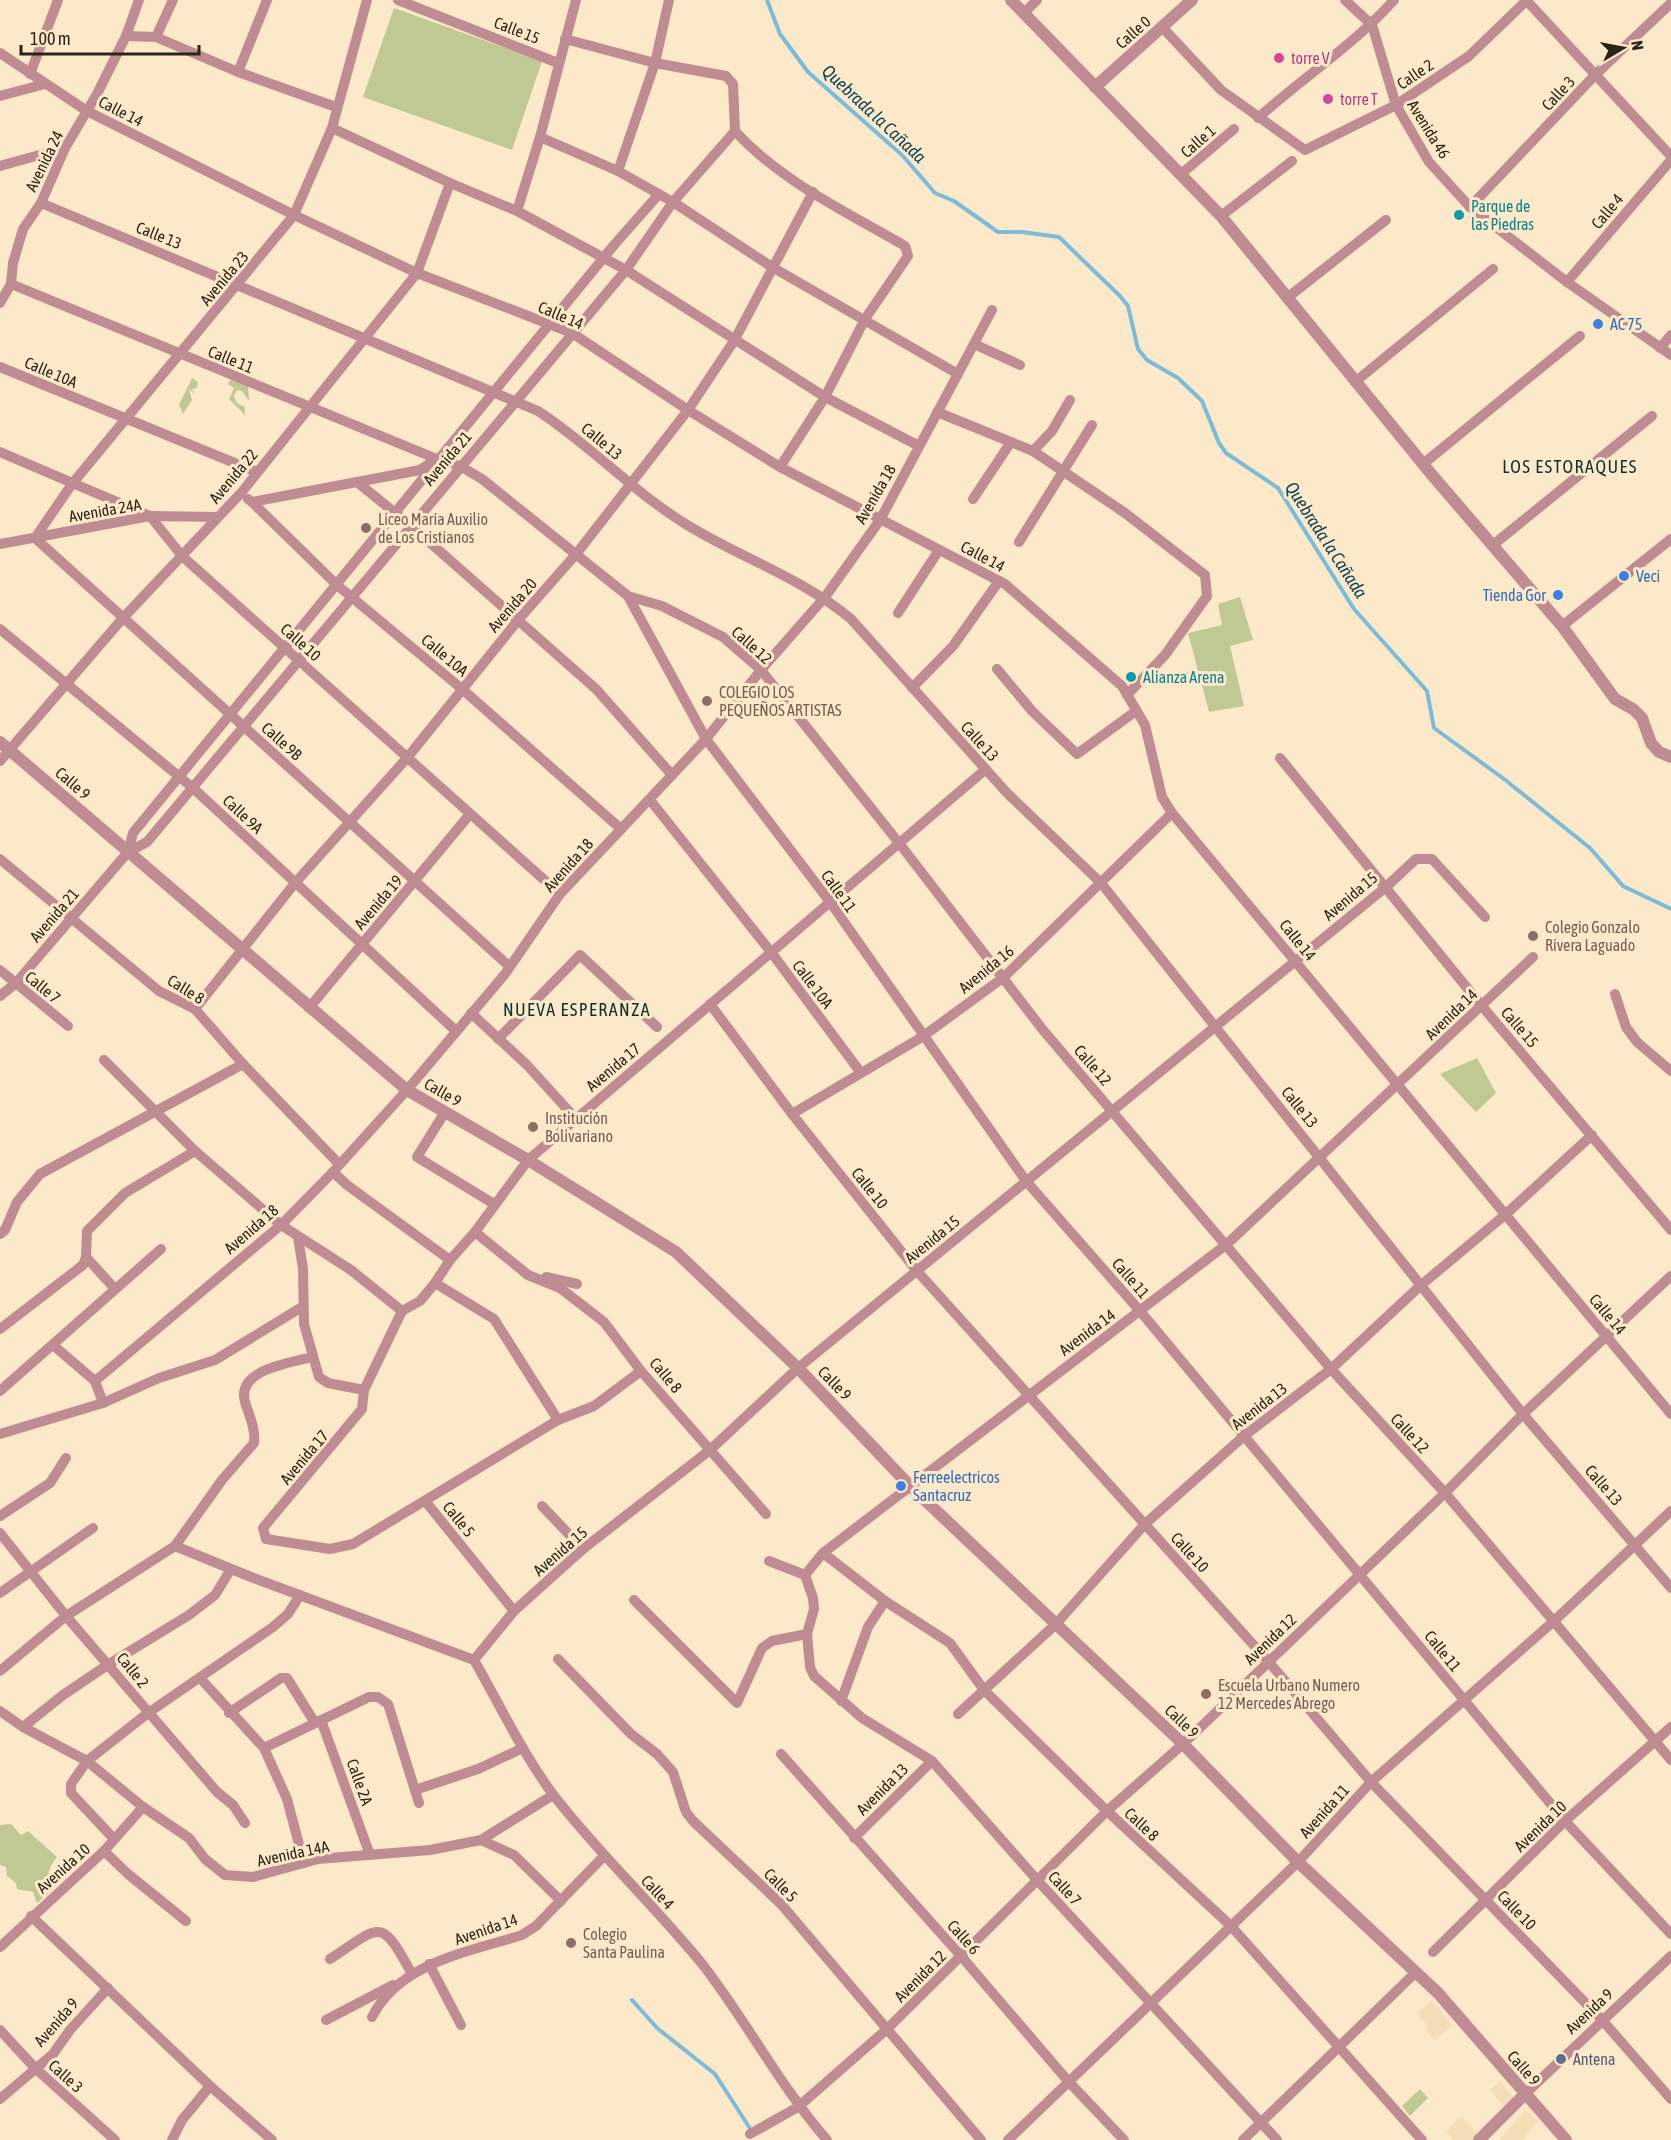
<svg xmlns="http://www.w3.org/2000/svg" width="1671" height="2140" font-family="'Asap Condensed',sans-serif">
<rect width="100%" height="100%" fill="#fce9c9"/>
<g fill="#f4ddb7">
<polygon points="1432,2000 1452,2025 1435,2041 1425,2029 1427,2025 1417,2014"/>
<polygon points="1500,2081 1516,2100 1506,2109 1490,2090"/>
<polygon points="1525,2110 1538,2122 1522,2140 1499,2140"/>
<polygon points="1461,2116 1479,2136 1475,2140 1453,2140 1446,2132"/>
</g>
<g fill="#c0c994">
<polygon points="394,8 542,61 512,150 363,97"/>
<polygon points="192,378 198,382 197,388 192,389 195,395 189,389 192,400 183,414 179,405"/>
<polygon points="230,380 248,384 249,401 242,391 237,390 234,396 237,403 245,407 245,415 229,399 234,388 228,384"/>
<polygon points="1240,597 1253,640 1230,646 1244,706 1209,712 1188,633 1222,625 1218,604"/>
<polygon points="1477,1058 1496,1093 1476,1112 1440,1074"/>
<path d="M11,1824l10,11 7,-4 29,26c-10,12 -10,20 -7,35l-13,11 -4,-11 -16,-3 -1,-6 -9,-7 -1,-9 -6,-2v-40z"/>
<polygon points="1420,2089 1428,2098 1410,2116 1402,2106"/>
</g>
<g fill="none" stroke-linecap="round" stroke-linejoin="round">
<g stroke="#7cbcd9" stroke-width="4">
<polyline points="767,0 780,34 808,72 902,155 935,193 954,201 998,232 1022,232 1059,237 1120,296 1128,306 1138,349 1147,360 1178,378 1202,401 1219,443 1226,453 1278,488 1354,609 1427,691 1434,728 1504,779 1590,848 1623,886 1671,909"/>
<polyline points="632,2000 657,2028 715,2074 751,2130"/>
</g>
<g stroke="#be8c92" stroke-width="10">
<polyline points="367,0 332,128 294,215 72,484 35,538 509,966"/>
<polyline points="398,0 558,63"/>
<polyline points="1345,0 1372,25 1396,105 1429,162 1470,207 1567,282 1671,355"/>
<polyline points="1526,0 1671,156"/>
<polyline points="1023,14 1037,0"/>
<polyline points="1163,28 1221,90 1305,150 1396,105 1469,56 1527,0"/>
<polyline points="126,36 156,37 173,0"/>
<polyline points="156,37 238,72 336,107"/>
<path d="M565,39l90,24 71,13 7,8 2,47c45,50 112,81 170,115l3,10 -43,63 -40,78 -45,70"/>
<polyline points="0,53 87,111 294,215 417,273 572,333 688,410 780,467 1005,584 1122,686 1145,725 1162,797 1172,813 1671,1414"/>
<polyline points="238,72 267,0"/>
<polyline points="30,74 58,0"/>
<polyline points="0,96 45,84"/>
<path d="M1258,118c44,-40 96,-73 136,-118"/>
<polyline points="332,128 450,183 517,211 626,270 825,397 919,446"/>
<polyline points="540,137 618,171 673,202 772,267 958,374"/>
<polyline points="0,166 65,148"/>
<polyline points="618,171 655,63 669,0"/>
<polyline points="1180,175 1234,129"/>
<path d="M41,203l497,208c51,33 93,79 146,112 54,34 117,54 167,96l156,174 94,90 422,531 148,174"/>
<polyline points="1470,207 1596,74 1671,3"/>
<polyline points="517,211 540,137 576,0"/>
<polyline points="1221,216 1292,161"/>
<polyline points="1567,282 1671,160"/>
<polyline points="11,284 437,459 460,466 482,479 628,596 662,606 723,637 761,670 899,843 1043,1030 1331,1369 1445,1493 1671,1760"/>
<polyline points="1287,298 1386,220"/>
<polyline points="0,303 11,284 13,263 23,229 41,203 65,148 97,94 126,36 139,0"/>
<polyline points="974,344 1020,365"/>
<polyline points="1660,348 1671,335"/>
<polyline points="0,367 257,472"/>
<polyline points="1355,382 1493,269"/>
<polyline points="937,412 1033,451 1125,513 1205,575 1207,596 1165,655 1127,695"/>
<polyline points="1033,451 1052,431 1070,400"/>
<polyline points="0,452 150,516 182,556 560,894"/>
<polyline points="1423,464 1580,336"/>
<polyline points="357,482 410,525 596,689 672,775"/>
<polyline points="248,499 252,502 420,470 435,460"/>
<polyline points="973,499 1011,442"/>
<polyline points="252,502 337,585 462,689 621,829"/>
<polyline points="1019,542 1092,425"/>
<polyline points="0,544 150,516 217,517"/>
<polyline points="1493,545 1652,416"/>
<polyline points="628,596 706,739 830,902 1026,1181 1140,1311 1565,1821 1671,1934"/>
<polyline points="898,613 939,550"/>
<polyline points="1562,626 1671,539"/>
<polyline points="0,629 193,788 456,1031"/>
<polyline points="997,669 1032,711 1077,754 1136,711"/>
<polyline points="912,688 953,646 999,581"/>
<polyline points="1280,758 1481,1005 1671,1230"/>
<polyline points="0,761 123,618 241,493 417,273 450,183"/>
<polyline points="650,800 771,952 861,1073"/>
<polyline points="128,852 133,833 614,245 659,194"/>
<polyline points="0,859 159,991 195,1009 243,1064 339,1164"/>
<polyline points="0,970 68,1026"/>
<polyline points="1615,994 1626,1027 1637,1042 1671,1071"/>
<polyline points="0,996 16,983 128,852 147,842 626,270 673,202 735,131"/>
<polyline points="710,1004 792,1114 917,1271 1268,1661 1371,1782 1603,2021 1671,2099"/>
<polyline points="309,1008 470,814"/>
<polyline points="195,1009 295,883 407,758 519,619 577,553 688,410 734,341 813,192"/>
<polyline points="471,1013 527,1065 576,1119"/>
<polyline points="498,1039 580,955 657,1027"/>
<polyline points="104,1060 195,1151 281,1225 351,1270 402,1311"/>
<polyline points="445,1112 417,1157 494,1204"/>
<polyline points="792,1114 922,1037 1004,977 1172,813"/>
<polyline points="333,1172 347,1185 450,1260"/>
<polyline points="475,1232 528,1275 560,1288 604,1322 641,1371 766,1514"/>
<polyline points="0,1234 5,1230 17,1202 40,1174 243,1064"/>
<polyline points="298,1237 303,1269 304,1324 319,1377 328,1383 364,1390"/>
<polyline points="86,1257 115,1289"/>
<polyline points="546,1277 577,1284"/>
<polyline points="435,1283 494,1319 558,1420"/>
<polyline points="0,1329 83,1265 86,1257 87,1231 125,1193 195,1151"/>
<polyline points="53,1345 95,1381 103,1403"/>
<polyline points="641,1371 594,1406 558,1420 353,1544 330,1549 266,1539 263,1528 362,1409 364,1390 402,1311 420,1301 435,1283 450,1260 475,1232 528,1160 986,769"/>
<polyline points="95,1381 281,1225 333,1172 407,1090 505,974 560,894 706,739 761,670 825,597 880,520 992,310"/>
<polyline points="0,1391 161,1249"/>
<polyline points="0,1434 103,1403 159,1378 215,1360 302,1307"/>
<polyline points="426,1502 514,1611"/>
<polyline points="542,1506 583,1549"/>
<polyline points="0,1516 50,1483 66,1458"/>
<polyline points="0,1533 66,1616 217,1792 233,1805 245,1823"/>
<polyline points="175,1546 251,1577 474,1660"/>
<polyline points="823,1553 885,1601 950,1643 984,1690 1107,1811 1231,1926 1422,2140"/>
<polyline points="769,1561 805,1575"/>
<polyline points="805,1575 823,1553 1227,1244 1533,957"/>
<polyline points="805,1575 813,1598 814,1609 807,1634 810,1667 814,1676 862,1718 932,1761 1038,1881 1277,2140"/>
<polyline points="0,1593 93,1528"/>
<polyline points="634,1600 737,1703 762,1648 772,1641 807,1634"/>
<polyline points="558,1659 631,1734 657,1754 673,1772 686,1812 693,1821 781,1904 981,2140"/>
<polyline points="474,1660 514,1611 583,1549 710,1450 798,1368 1386,887 1416,859 1432,859 1485,917"/>
<path d="M474,1660c26,45 49,95 81,137 46,59 101,110 148,168 44,57 77,121 124,175"/>
<path d="M0,1671l66,-55 109,-70 47,-66 32,-37c2,-13 -5,-28 -9,-41 -9,-33 46,-39 67,-45"/>
<polyline points="200,1678 264,1748 287,1799 304,1863"/>
<polyline points="841,1701 868,1627 885,1601"/>
<polyline points="0,1711 23,1727 87,1761 143,1807 189,1838 205,1859 225,1875 253,1877 318,1859 430,1850 481,1840 514,1855 561,1901"/>
<polyline points="229,1713 281,1678 287,1678 315,1723"/>
<polyline points="958,1714 1056,1624 1145,1524 1244,1436 1331,1369 1420,1286 1506,1214 1592,1135"/>
<polyline points="321,1720 370,1855"/>
<polyline points="23,1727 63,1695 109,1664 189,1615 215,1595 231,1569"/>
<polyline points="264,1748 369,1697 378,1697 388,1704 419,1803"/>
<polyline points="781,1754 961,1956 1068,2081 1124,2140"/>
<polyline points="415,1790 478,1769 523,1748"/>
<polyline points="854,1838 932,1761"/>
<polyline points="114,1839 71,1793 71,1784 87,1761 148,1713 273,1627 288,1614 300,1595"/>
<polyline points="481,1840 553,1795"/>
<polyline points="104,1851 128,1874 186,1921"/>
<polyline points="31,1916 210,2086 272,2140"/>
<polyline points="0,1947 104,1851 143,1807"/>
<polyline points="1433,1952 1565,1821 1671,1727"/>
<path d="M330,1959c52,-34 50,-43 82,15"/>
<polyline points="429,1964 461,2025"/>
<path d="M372,2017c28,-55 97,-65 150,-82l14,-9 67,-69"/>
<polyline points="326,2020 393,1985"/>
<polyline points="0,2030 35,2068 115,2140"/>
<polyline points="1525,2094 1671,1956"/>
<polyline points="0,2099 53,2054 70,2030 108,1988"/>
<polyline points="750,2134 798,2107 886,2030 1107,1811 1183,1744 1445,1493 1523,1414 1671,1276"/>
<polyline points="172,2140 182,2120 210,2086"/>
<polyline points="1008,2140 1298,1862 1371,1782 1554,1621 1671,1511"/>
<polyline points="1243,2140 1415,1973"/>
</g>
<g stroke="#be8c92" stroke-width="12">
<polyline points="1011,0 1221,216 1432,475 1562,626 1615,699 1633,709 1642,718 1651,743 1659,752 1671,757"/>
<polyline points="1095,87 1192,0"/>
<polyline points="0,742 407,1090 528,1160 676,1252 798,1368 910,1486 1183,1744 1298,1862 1438,1993 1566,2140"/>
<polyline points="1479,2140 1525,2094"/>
</g>
</g>
<g fill="#d1479c" stroke="#fce9c9" stroke-width="2">
<circle cx="1279" cy="58" r="6"/>
<circle cx="1328" cy="99" r="6"/>
</g>
<g fill="#0f9aa8" stroke="#fce9c9" stroke-width="2">
<circle cx="1459" cy="215" r="6"/>
<circle cx="1131" cy="677" r="6"/>
</g>
<g fill="#3f7fe0" stroke="#fce9c9" stroke-width="2">
<circle cx="1598" cy="324" r="6"/>
<circle cx="1624" cy="576" r="6"/>
<circle cx="1558" cy="595" r="6"/>
<circle cx="901" cy="1486" r="6"/>
</g>
<g fill="#8d6e63" stroke="#fce9c9" stroke-width="2">
<circle cx="366" cy="528" r="6"/>
<circle cx="707" cy="701" r="6"/>
<circle cx="1533" cy="936" r="6"/>
<circle cx="533" cy="1127" r="6"/>
<circle cx="1206" cy="1694" r="6"/>
<circle cx="571" cy="1943" r="6"/>
</g>
<circle fill="#5c6f8a" stroke="#fce9c9" stroke-width="2" cx="1561" cy="2059" r="6"/>
<g text-anchor="middle" stroke-width="6" stroke-linejoin="round" paint-order="stroke">
<g font-size="16" fill="#2b2418" stroke="#fce9c9">
<text transform="translate(517 30) rotate(21)" y="6">Calle 15</text>
<text transform="translate(1133 32) rotate(-41)" y="6">Calle 0</text>
<text transform="translate(1415 74) rotate(-34)" y="6">Calle 2</text>
<text transform="translate(1558 93) rotate(-47)" y="6">Calle 3</text>
<text transform="translate(121 111) rotate(27)" y="6">Calle 14</text>
<text transform="translate(1429 129) rotate(58)" y="6">Avenida 46</text>
<text transform="translate(1198 141) rotate(-41)" y="6">Calle 1</text>
<text transform="translate(44 161) rotate(-64)" y="6">Avenida 24</text>
<text transform="translate(1607 211) rotate(-50)" y="6">Calle 4</text>
<text transform="translate(159 235) rotate(22)" y="6">Calle 13</text>
<text transform="translate(224 278) rotate(-50)" y="6">Avenida 23</text>
<text transform="translate(561 315) rotate(23)" y="6">Calle 14</text>
<text transform="translate(231 359) rotate(22)" y="6">Calle 11</text>
<text transform="translate(51 372) rotate(23)" y="6">Calle 10A</text>
<text transform="translate(602 441) rotate(40)" y="6">Calle 13</text>
<text transform="translate(447 458) rotate(-50)" y="6">Avenida 21</text>
<text transform="translate(233 476) rotate(-50)" y="6">Avenida 22</text>
<text transform="translate(875 494) rotate(-60)" y="6">Avenida 18</text>
<text transform="translate(105 510) rotate(-10)" y="6">Avenida 24A</text>
<text transform="translate(983 556) rotate(28)" y="6">Calle 14</text>
<text transform="translate(512 605) rotate(-49)" y="6">Avenida 20</text>
<text transform="translate(301 642) rotate(42)" y="6">Calle 10</text>
<text transform="translate(752 645) rotate(42)" y="6">Calle 12</text>
<text transform="translate(445 655) rotate(40)" y="6">Calle 10A</text>
<text transform="translate(282 741) rotate(42)" y="6">Calle 9B</text>
<text transform="translate(980 741) rotate(48)" y="6">Calle 13</text>
<text transform="translate(73 783) rotate(41)" y="6">Calle 9</text>
<text transform="translate(243 814) rotate(43)" y="6">Calle 9A</text>
<text transform="translate(568 865) rotate(-48)" y="6">Avenida 18</text>
<text transform="translate(839 891) rotate(54)" y="6">Calle 11</text>
<text transform="translate(1350 896) rotate(-40)" y="6">Avenida 15</text>
<text transform="translate(378 902) rotate(-50)" y="6">Avenida 19</text>
<text transform="translate(54 915) rotate(-49)" y="6">Avenida 21</text>
<text transform="translate(1298 940) rotate(51)" y="6">Calle 14</text>
<text transform="translate(986 969) rotate(-39)" y="6">Avenida 16</text>
<text transform="translate(813 984) rotate(53)" y="6">Calle 10A</text>
<text transform="translate(43 987) rotate(40)" y="6">Calle 7</text>
<text transform="translate(186 989) rotate(32)" y="6">Calle 8</text>
<text transform="translate(1451 1014) rotate(-44)" y="6">Avenida 14</text>
<text transform="translate(1520 1027) rotate(49)" y="6">Calle 15</text>
<text transform="translate(1093 1065) rotate(49)" y="6">Calle 12</text>
<text transform="translate(613 1067) rotate(-40)" y="6">Avenida 17</text>
<text transform="translate(443 1092) rotate(30)" y="6">Calle 9</text>
<text transform="translate(1300 1107) rotate(51)" y="6">Calle 13</text>
<text transform="translate(870 1188) rotate(51)" y="6">Calle 10</text>
<text transform="translate(251 1229) rotate(-41)" y="6">Avenida 18</text>
<text transform="translate(932 1239) rotate(-39)" y="6">Avenida 15</text>
<text transform="translate(1131 1278) rotate(49)" y="6">Calle 11</text>
<text transform="translate(1608 1314) rotate(50)" y="6">Calle 14</text>
<text transform="translate(1087 1332) rotate(-37)" y="6">Avenida 14</text>
<text transform="translate(666 1375) rotate(50)" y="6">Calle 8</text>
<text transform="translate(835 1383) rotate(46)" y="6">Calle 9</text>
<text transform="translate(1259 1406) rotate(-38)" y="6">Avenida 13</text>
<text transform="translate(1410 1433) rotate(47)" y="6">Calle 12</text>
<text transform="translate(304 1457) rotate(-50)" y="6">Avenida 17</text>
<text transform="translate(1604 1485) rotate(49)" y="6">Calle 13</text>
<text transform="translate(459 1519) rotate(51)" y="6">Calle 5</text>
<text transform="translate(560 1551) rotate(-41)" y="6">Avenida 15</text>
<text transform="translate(1190 1552) rotate(48)" y="6">Calle 10</text>
<text transform="translate(1270 1639) rotate(-44)" y="6">Avenida 12</text>
<text transform="translate(1443 1651) rotate(51)" y="6">Calle 11</text>
<text transform="translate(133 1670) rotate(51)" y="6">Calle 2</text>
<text transform="translate(1182 1721) rotate(44)" y="6">Calle 9</text>
<text transform="translate(360 1782) rotate(70)" y="6">Calle 2A</text>
<text transform="translate(882 1789) rotate(-45)" y="6">Avenida 13</text>
<text transform="translate(1324 1811) rotate(-48)" y="6">Avenida 11</text>
<text transform="translate(1142 1824) rotate(43)" y="6">Calle 8</text>
<text transform="translate(1540 1826) rotate(-44)" y="6">Avenida 10</text>
<text transform="translate(293 1853) rotate(-12)" y="6">Avenida 14A</text>
<text transform="translate(63 1868) rotate(-42)" y="6">Avenida 10</text>
<text transform="translate(781 1885) rotate(45)" y="6">Calle 5</text>
<text transform="translate(1065 1888) rotate(47)" y="6">Calle 7</text>
<text transform="translate(658 1892) rotate(47)" y="6">Calle 4</text>
<text transform="translate(1517 1910) rotate(46)" y="6">Calle 10</text>
<text transform="translate(486 1929) rotate(-19)" y="6">Avenida 14</text>
<text transform="translate(964 1937) rotate(48)" y="6">Calle 6</text>
<text transform="translate(920 1976) rotate(-45)" y="6">Avenida 12</text>
<text transform="translate(1589 2011) rotate(-43)" y="6">Avenida 9</text>
<text transform="translate(56 2022) rotate(-49)" y="6">Avenida 9</text>
<text transform="translate(1524 2068) rotate(49)" y="6">Calle 9</text>
<text transform="translate(66 2076) rotate(42)" y="6">Calle 3</text>
</g>
<g font-size="16" fill="#b23c85" stroke="#fce9c9" text-anchor="start">
<text x="1291" y="64">torre V</text>
<text x="1340" y="105">torre T</text>
</g>
<g font-size="16" fill="#0d838f" stroke="#fce9c9" text-anchor="start">
<text x="1471" y="212">Parque de<tspan x="1471" dy="18">las Piedras</tspan></text>
<text x="1143" y="683">Alianza Arena</text>
</g>
<g font-size="16" fill="#366cbe" stroke="#fce9c9" text-anchor="start">
<text x="1610" y="330">AC 75</text>
<text x="1636" y="582">Veci</text>
<text x="1546" y="601" text-anchor="end">Tienda Gor</text>
<text x="913" y="1483">Ferreelectricos<tspan x="913" dy="18">Santacruz</tspan></text>
</g>
<g font-size="16" fill="#785e54" stroke="#fce9c9" text-anchor="start">
<text x="378" y="525">Liceo María Auxilio<tspan x="378" dy="18">de Los Cristianos</tspan></text>
<text x="719" y="698">COLEGIO LOS<tspan x="719" dy="18">PEQUEÑOS ARTISTAS</tspan></text>
<text x="1545" y="933">Colegio Gonzalo<tspan x="1545" dy="18">Rivera Laguado</tspan></text>
<text x="545" y="1124">Institución<tspan x="545" dy="18">Bolivariano</tspan></text>
<text x="1218" y="1691">Escuela Urbano Numero<tspan x="1218" dy="18">12 Mercedes Abrego</tspan></text>
<text x="583" y="1940">Colegio<tspan x="583" dy="18">Santa Paulina</tspan></text>
</g>
<g font-size="16" fill="#4e5e75" stroke="#fce9c9" text-anchor="start">
<text x="1573" y="2065">Antena</text>
</g>
<g font-size="18" font-style="italic" fill="#0f455a" stroke="#fce9c9">
<text transform="translate(874 114) rotate(43)" y="6">Quebrada la Cañada</text>
<text transform="translate(1326 540) rotate(57)" y="6">Quebrada la Cañada</text>
</g>
<g font-size="18" letter-spacing="1.5" fill="#0c3033" stroke="#fce9c9">
<text x="1570" y="473">LOS ESTORAQUES</text>
<text x="577" y="1016">NUEVA ESPERANZA</text>
</g>
</g>
<g transform="translate(1623 48) rotate(80)" stroke="#fce9c9" stroke-width="4.5" paint-order="stroke">
<path d="M0-4.5L10 22L0 15L-10 22Z" fill="#2b2418"/>
<text y="-9" font-size="16" font-weight="bold" text-anchor="middle" fill="#2b2418">N</text>
</g>
<path d="M21 45v9h178v-9" fill="none" stroke="#2b2418" stroke-width="3"/>
<text x="30" y="45" font-size="18" fill="#2b2418" stroke="#fce9c9" stroke-width="4.5" paint-order="stroke">100 m</text>
</svg>
